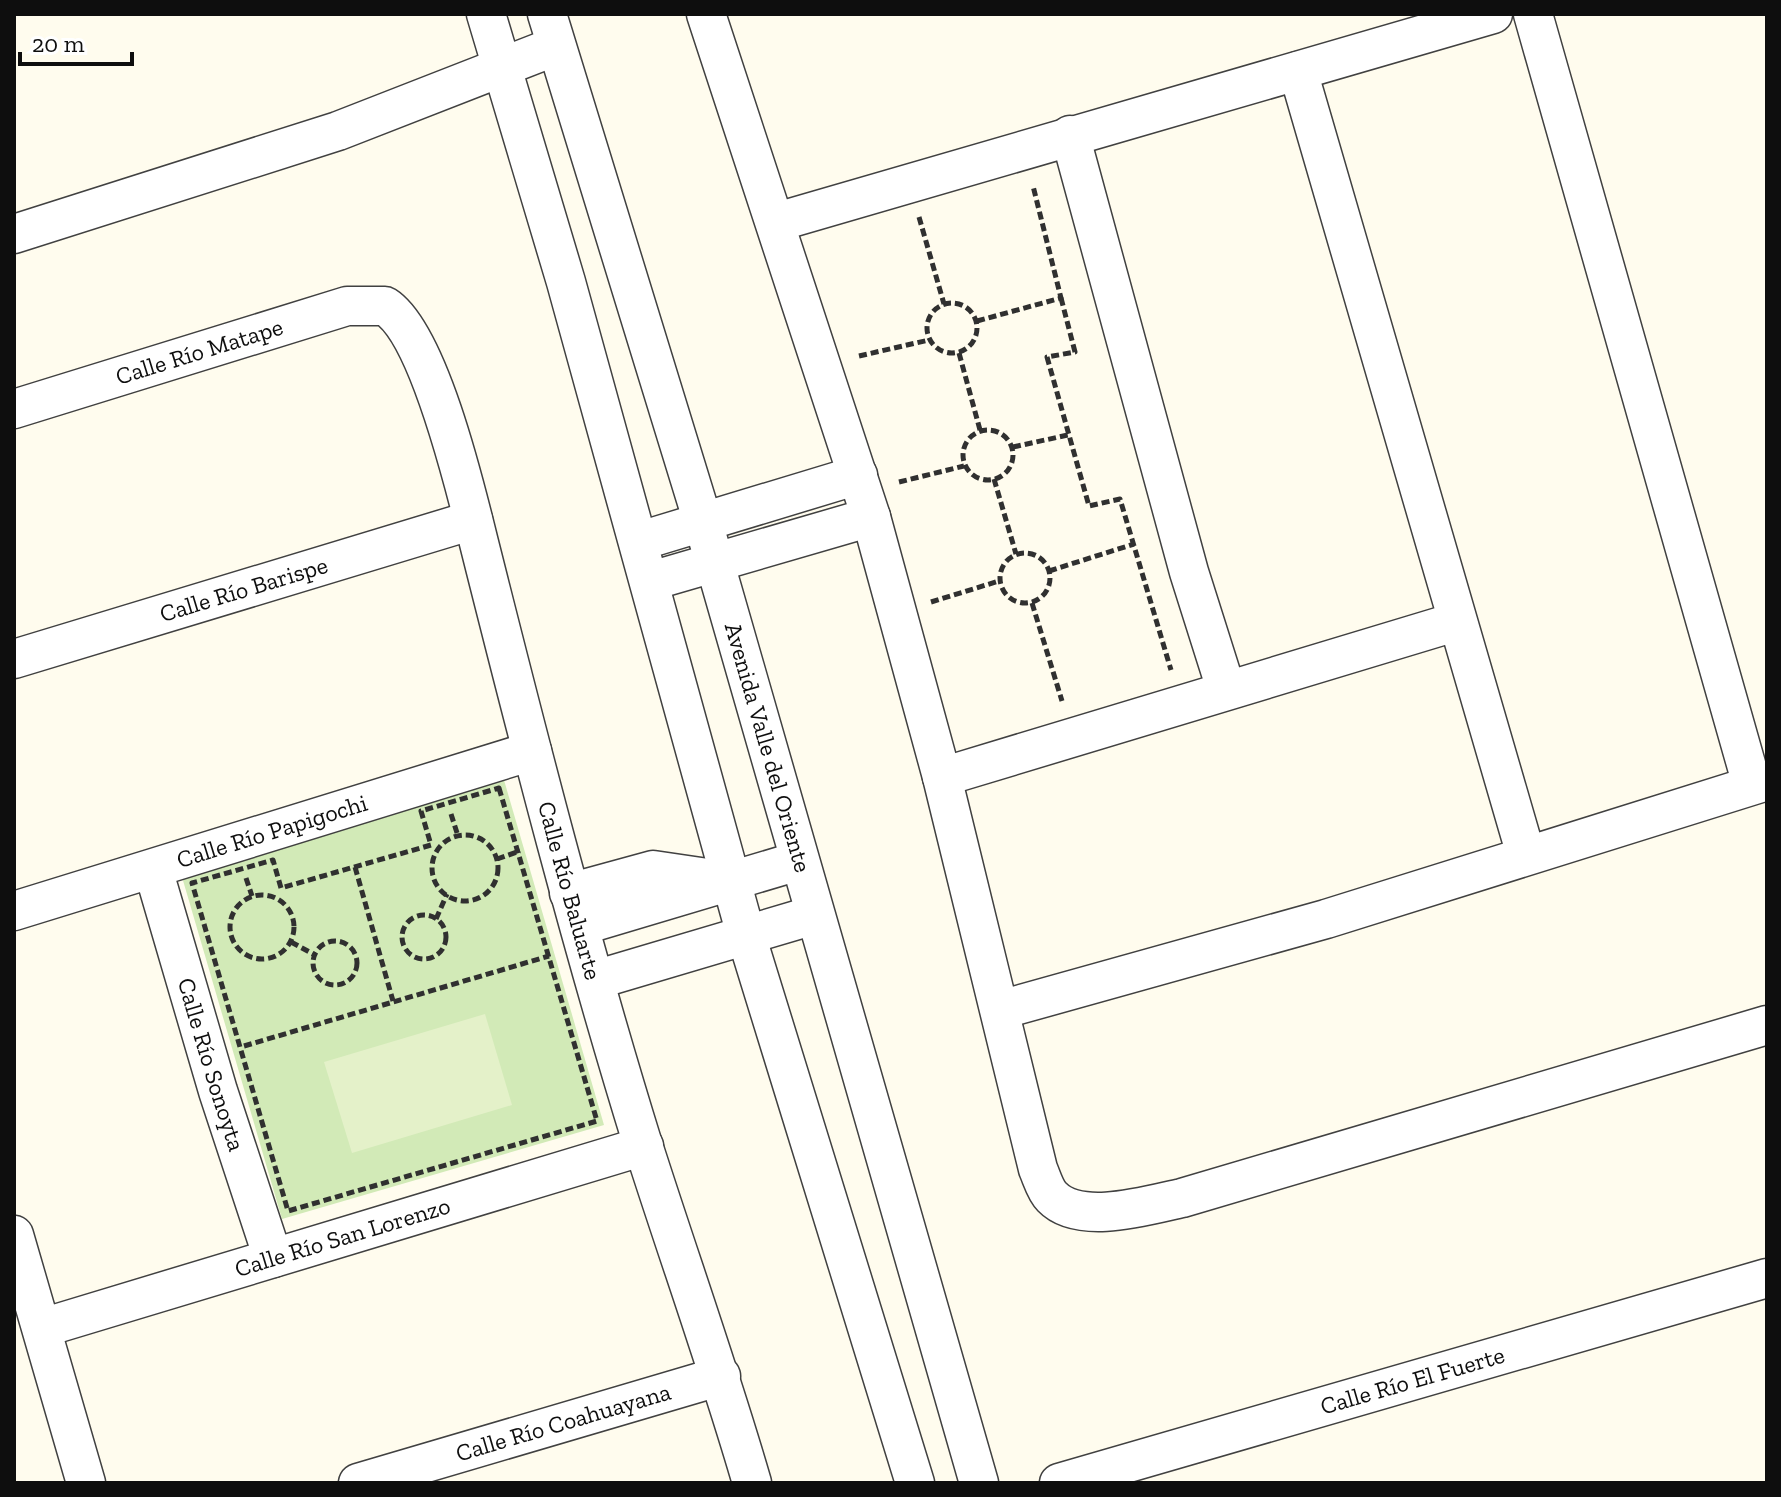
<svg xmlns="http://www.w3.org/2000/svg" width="1781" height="1497" font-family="'Zilla Slab',serif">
<rect width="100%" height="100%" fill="#fffcee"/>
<polygon fill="#d2eab7" points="504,780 604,1125 282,1219 182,877"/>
<polygon fill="#e4f1c9" points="485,1014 512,1105 352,1153 324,1062"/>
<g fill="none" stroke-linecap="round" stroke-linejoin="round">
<g stroke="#414141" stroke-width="41">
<g id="minor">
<polyline points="486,14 566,282 746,935 915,1483"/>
<path id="s1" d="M547,14l156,508 276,961"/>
<path d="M706,14l165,503 71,260 96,392c4,9 7,21 14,28 28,29 97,8 130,1l585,-173"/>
<polyline points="1533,14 1752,785"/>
<polyline points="1298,71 1526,855"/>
<polyline points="1070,135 1189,572 1226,689"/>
<polyline points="777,222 1493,14"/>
<polyline points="14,234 338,131 556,46"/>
<path id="s2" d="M14,409l333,-103h38c43,27 80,180 93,233 51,203 103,406 165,606 36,113 76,224 109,338"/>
<polyline points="640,541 858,475"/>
<polyline points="651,581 871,517"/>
<path id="s3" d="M14,659l459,-139"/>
<polyline points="942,777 1455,622"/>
<path id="s4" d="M153,869l65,222 55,167"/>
<polyline points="569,893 653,870 721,880"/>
<path id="s5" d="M14,911l518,-160"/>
<polyline points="580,926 798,861"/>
<polyline points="595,980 814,915"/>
<polyline points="1000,1010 1326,919 1767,781"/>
<polyline points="14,1235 86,1483"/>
<path id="s6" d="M42,1328l602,-182"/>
<path id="s7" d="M358,1483l363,-107"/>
<path id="s8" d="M1059,1483l708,-205"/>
</g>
</g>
<g stroke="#303030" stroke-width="5" stroke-dasharray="8 4" stroke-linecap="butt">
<polyline points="919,217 944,304"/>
<polyline points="1061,298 1075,352 1047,357 1089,506 1120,499 1171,670"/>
<circle cx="952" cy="328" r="25"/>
<polyline points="977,321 1061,298 1033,186"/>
<polyline points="959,353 980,430"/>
<polyline points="859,356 929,340"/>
<circle cx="988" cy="455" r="25"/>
<polyline points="1013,447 1068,435"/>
<polyline points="994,479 1016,554"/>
<polyline points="899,482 964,466"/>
<circle cx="1025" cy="578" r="25"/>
<polyline points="1049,571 1134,544"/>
<polyline points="931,602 999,581"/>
<polyline points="1032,603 1062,701"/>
<polygon points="499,788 597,1121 288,1211 192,883 273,860 281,888 431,845 421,811"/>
<polyline points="451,814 458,836"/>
<circle cx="465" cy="868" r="33"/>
<polyline points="497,859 520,851"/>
<polyline points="355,867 393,1001"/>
<polyline points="246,878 252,896"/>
<circle cx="262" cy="927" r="32"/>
<circle cx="424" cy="937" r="22"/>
<polyline points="436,919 447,894"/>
<circle cx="335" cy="963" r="22"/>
<polyline points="291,942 315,955"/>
<polyline points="244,1046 549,956"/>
</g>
<use href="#minor" stroke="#fff" stroke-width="38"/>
</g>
<g text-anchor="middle" stroke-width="8" stroke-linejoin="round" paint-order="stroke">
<g font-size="24" fill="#0e0e0e" stroke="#fff">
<text dy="8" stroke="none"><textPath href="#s2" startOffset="194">Calle Río Matape</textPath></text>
<text dy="8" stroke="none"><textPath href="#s3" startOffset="240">Calle Río Barispe</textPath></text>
<text dy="8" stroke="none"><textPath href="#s1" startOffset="766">Avenida Valle del Oriente</textPath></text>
<text dy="8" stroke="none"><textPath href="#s5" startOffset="270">Calle Río Papigochi</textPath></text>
<text dy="8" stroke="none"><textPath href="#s2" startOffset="1004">Calle Río Baluarte</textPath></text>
<text dy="8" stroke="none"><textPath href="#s4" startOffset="204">Calle Río Sonoyta</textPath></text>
<text dy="8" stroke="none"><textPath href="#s6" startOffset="314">Calle Río San Lorenzo</textPath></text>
<text dy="8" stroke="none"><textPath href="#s8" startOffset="368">Calle Río El Fuerte</textPath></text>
<text dy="8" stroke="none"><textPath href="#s7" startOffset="214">Calle Río Coahuayana</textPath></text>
</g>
</g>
<rect width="1781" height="1497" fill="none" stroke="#0e0e0e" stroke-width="32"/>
<path d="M20 52v12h112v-12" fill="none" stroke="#0e0e0e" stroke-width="4"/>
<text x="32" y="52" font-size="24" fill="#0e0e0e" stroke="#ffffff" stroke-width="6" paint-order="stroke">20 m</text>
</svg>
